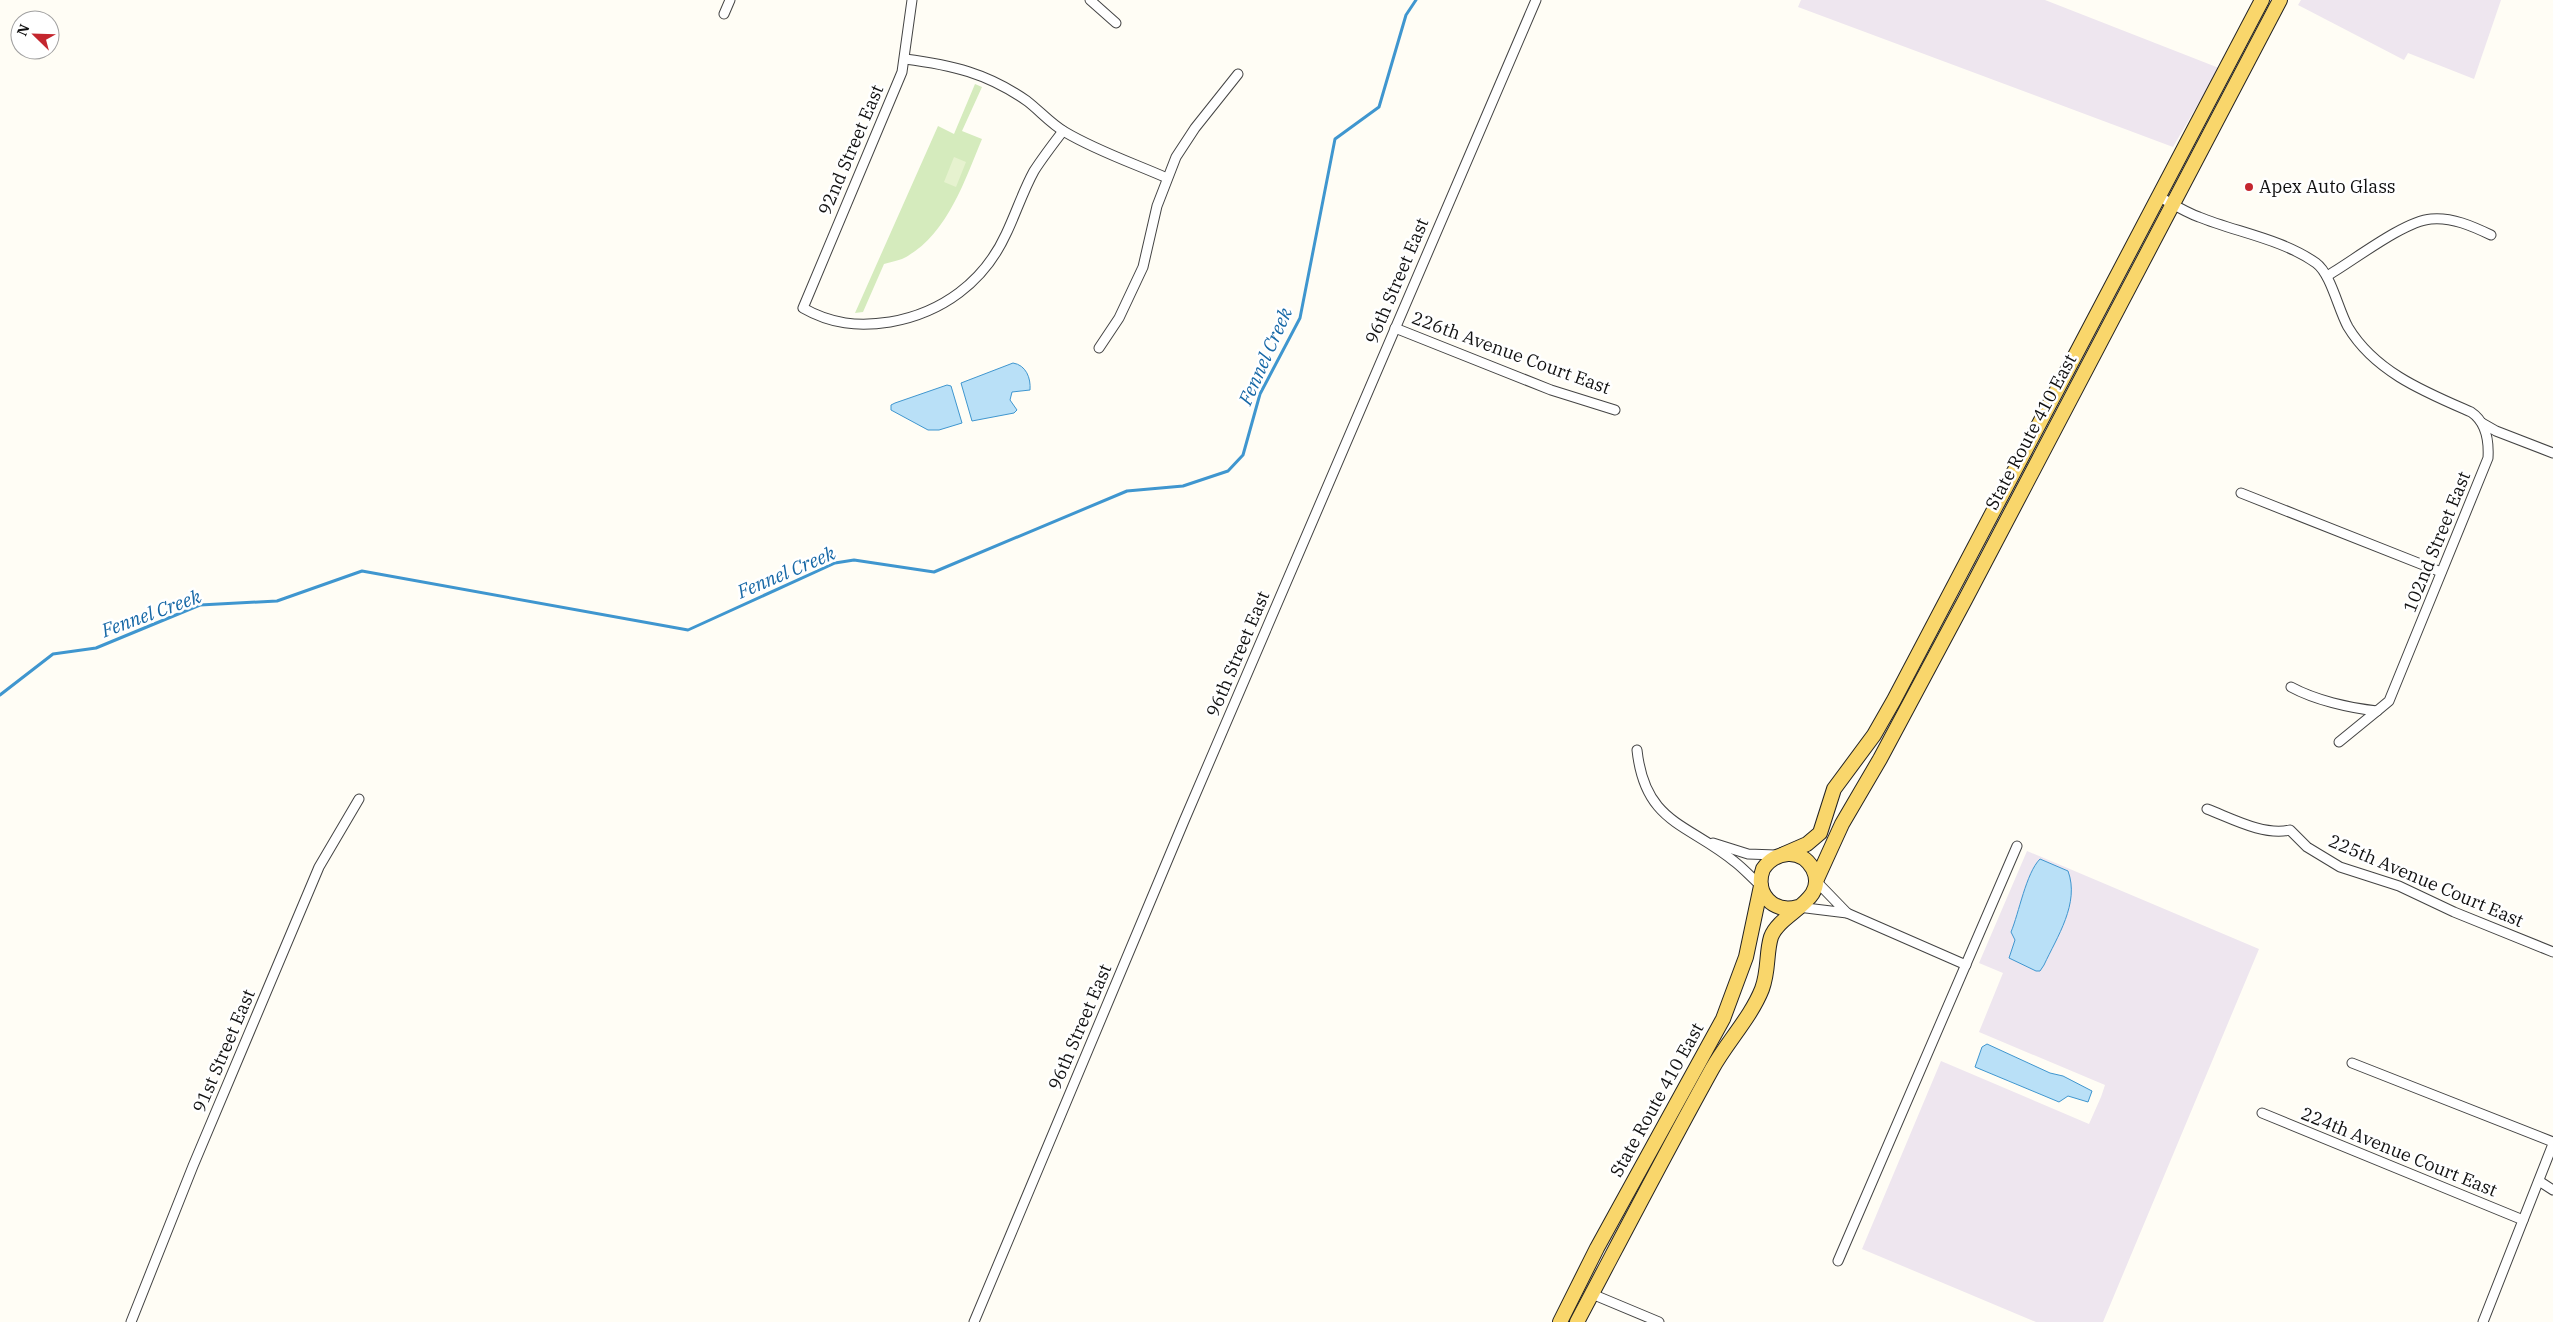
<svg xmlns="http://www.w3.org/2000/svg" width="2553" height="1322" font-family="'IBM Plex Serif',serif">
<rect width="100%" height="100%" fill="#fffdf5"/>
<g fill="#eee6ef">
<polygon points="1801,0 2045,0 2219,68 2173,147 1798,7"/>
<polygon points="2301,0 2501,0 2474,79 2408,53 2404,60 2298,5"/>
<polygon points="2027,851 2259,949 2103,1322 2036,1322 1862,1249 1941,1061 2089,1124 2101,1097 2105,1085 1979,1032 2003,973 1979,963"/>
</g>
<path fill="#d5ebbd" d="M975,84l7,3 -20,44 20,8c-17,41 -36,99 -80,120 -5,2 -12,3 -18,5l-21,48 -8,1 83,-187 16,8z"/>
<polygon fill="#e6f2cf" points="954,157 966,162 956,187 944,182"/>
<g fill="#b9e0f7" stroke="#3f96cf">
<path d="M1013,363c13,2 18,15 17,27l-18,2 -2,8 7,10 -3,3 -42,8 -11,-38z"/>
<polygon points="947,385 951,386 962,423 939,430 928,430 891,410 891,405 895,403"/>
<path d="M2040,859l28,12c12,32 -11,66 -24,94l-4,6h-4l-27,-13 6,-18 -4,-8c8,-19 15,-59 29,-73z"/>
<polygon points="1987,1044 2050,1073 2063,1076 2092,1091 2088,1102 2068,1096 2059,1102 1975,1067 1982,1047"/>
</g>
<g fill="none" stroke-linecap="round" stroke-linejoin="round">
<polyline stroke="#3f96cf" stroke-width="3" points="0,695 53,654 96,648 200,605 277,601 362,571 688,630 835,563 854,560 934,572 1127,491 1183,486 1228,471 1243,455 1260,394 1300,318 1335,139 1379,107 1406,15 1416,0"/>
<g stroke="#444" stroke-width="11">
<g id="minor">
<path d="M912,0l-10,72 -99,236c28,16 55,19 87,14 52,-9 94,-40 116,-88 10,-21 17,-43 28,-63 9,-14 19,-27 29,-40"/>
<polyline points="1090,0 1116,23"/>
<polyline points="724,14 730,0"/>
<path d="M905,59c47,6 82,14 122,42 13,10 24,23 38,31 32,19 68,31 102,46"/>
<path d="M2158,196c13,7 27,16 41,21 37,15 83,22 117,46 15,11 22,46 32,64 27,45 77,65 123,85 15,10 18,29 17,46l-99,243 -12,10c-28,-3 -62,-11 -86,-24"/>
<path d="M2327,276c26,-15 77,-55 104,-57 21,-2 41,7 60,16"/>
<polyline points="1395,328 1551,390 1615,410"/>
<polyline points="1099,348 1119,318 1143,267 1157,206 1176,157 1195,128 1238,74"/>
<polyline points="2482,423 2496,431 2553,453"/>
<polyline points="2241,493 2441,572"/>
<polyline points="2339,742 2377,711"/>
<path d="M1637,750c8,74 51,73 98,112 9,7 17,16 26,24"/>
<path d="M2207,809c24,9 56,27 83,21l17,17 33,20 59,19 55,26 99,40"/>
<polyline points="1713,843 1748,854 1776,855"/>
<polyline points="1798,907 1847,913 1816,881"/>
<polyline points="1847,913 1966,965"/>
<polyline points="2352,1063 2553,1142"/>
<polyline points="2262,1113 2523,1220"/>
<polyline points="2539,1181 2553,1190"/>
<polyline points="1838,1261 2017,846"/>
<polyline points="1592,1294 1659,1322"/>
<polyline points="131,1322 193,1166 319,867 359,799"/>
<polyline points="974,1322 1184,821 1536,0"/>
<polyline points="2483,1322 2553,1144"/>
</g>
</g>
<g stroke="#222" stroke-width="16">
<g id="primary">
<polyline points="1784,854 1807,844 1820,833 1834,789 1874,735 1894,700 2262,0"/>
<polyline points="1816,881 1842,824 1880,759 1965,600 2280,0"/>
<polyline points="1560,1322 1597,1248 1723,1019 1746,957 1761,886"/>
<path d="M1577,1322c45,-85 89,-170 135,-253 15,-27 39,-52 50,-80 7,-19 4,-36 9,-52 9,-25 58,-36 42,-68 -12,-22 -38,-18 -50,0 -9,24 10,45 35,38"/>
</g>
</g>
<use href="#minor" stroke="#fff" stroke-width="9"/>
<use href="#primary" stroke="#f9d66b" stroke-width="14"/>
</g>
<circle fill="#c4262e" stroke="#fff" stroke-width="2" cx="2249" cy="187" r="5"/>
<g text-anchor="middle" stroke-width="5" stroke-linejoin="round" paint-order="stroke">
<g font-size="18" fill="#111" stroke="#fff">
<text transform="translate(851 150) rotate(-67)" y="6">92nd Street East</text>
<text transform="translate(1397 281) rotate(-67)" y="6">96th Street East</text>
<text transform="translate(1511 353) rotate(20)" y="6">226th Avenue Court East</text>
<text transform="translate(2031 432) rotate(-62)" y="6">State Route 410 East</text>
<text transform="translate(2437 542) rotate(-68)" y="6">102nd Street East</text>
<text transform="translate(1238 654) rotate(-67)" y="6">96th Street East</text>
<text transform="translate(2426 881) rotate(23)" y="6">225th Avenue Court East</text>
<text transform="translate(1080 1027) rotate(-67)" y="6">96th Street East</text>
<text transform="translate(224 1051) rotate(-67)" y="6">91st Street East</text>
<text transform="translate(1657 1100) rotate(-61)" y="6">State Route 410 East</text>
<text transform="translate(2399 1152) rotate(22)" y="6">224th Avenue Court East</text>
</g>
<g font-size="18" fill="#111" stroke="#fff" text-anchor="start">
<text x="2259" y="193">Apex Auto Glass</text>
</g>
<g font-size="19" font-style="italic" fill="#1768a6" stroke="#fff">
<text transform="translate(1265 356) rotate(-66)" y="7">Fennel Creek</text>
<text transform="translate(786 572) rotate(-23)" y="7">Fennel Creek</text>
<text transform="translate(151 613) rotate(-20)" y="7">Fennel Creek</text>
</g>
</g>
<g transform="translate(35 35) rotate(293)"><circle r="24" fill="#ffffff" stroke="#a0a0a0"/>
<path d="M0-4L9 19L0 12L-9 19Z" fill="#c4262e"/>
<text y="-8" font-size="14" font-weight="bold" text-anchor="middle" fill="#111111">N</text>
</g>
</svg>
